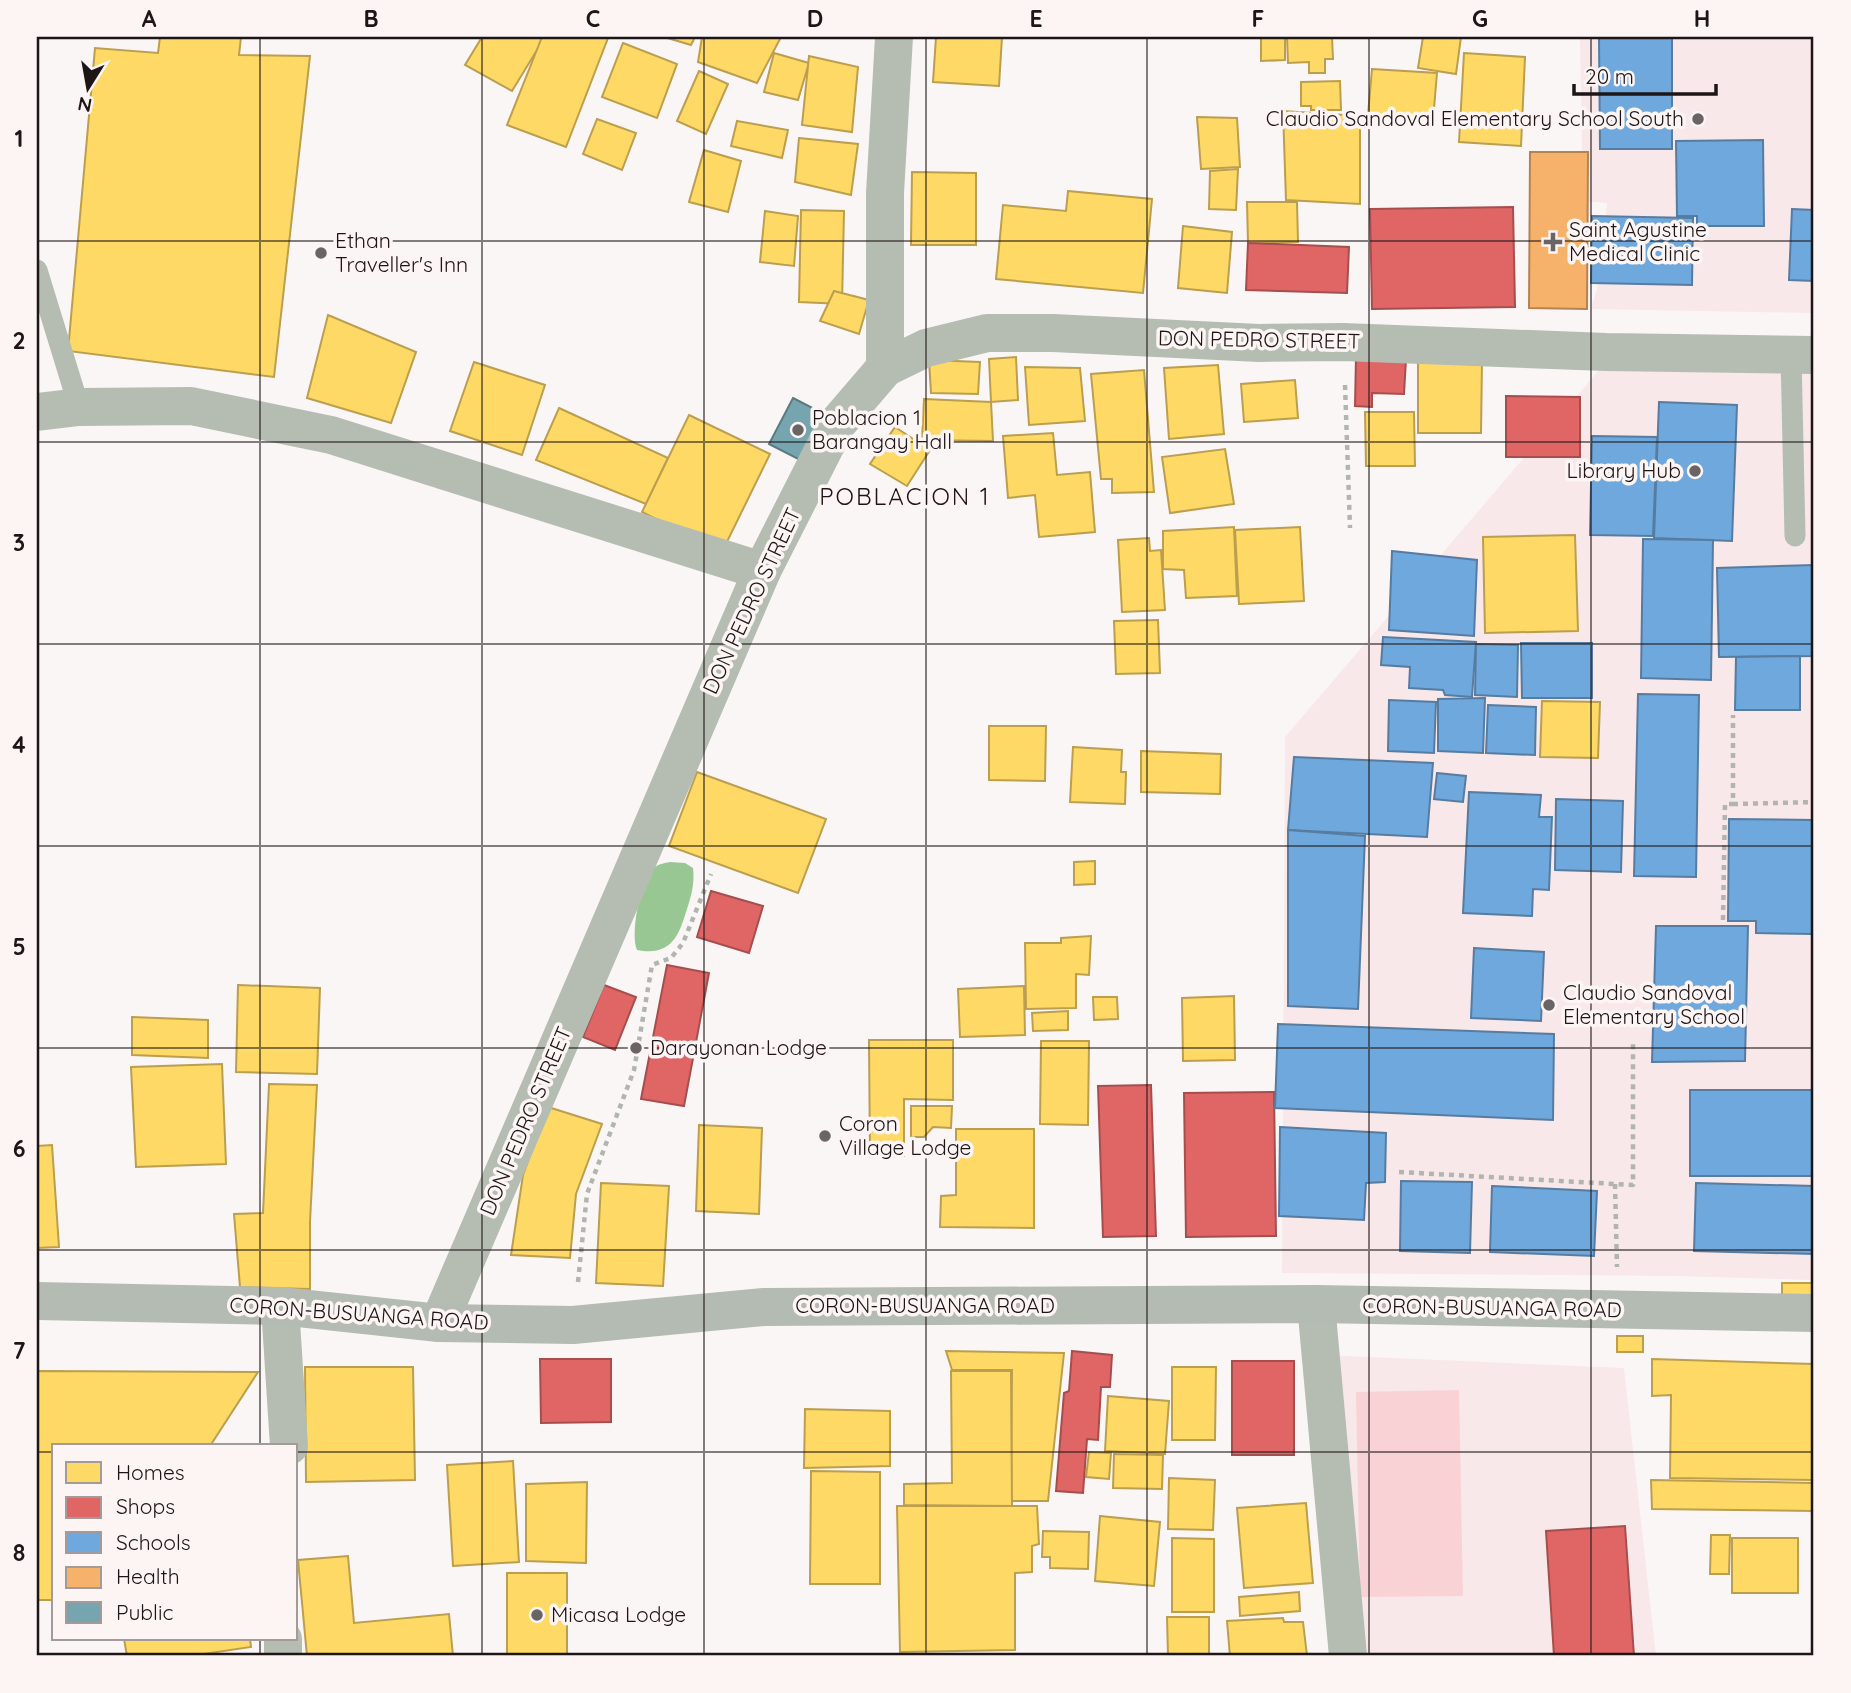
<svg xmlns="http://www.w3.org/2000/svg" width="1851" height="1693" font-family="Quicksand,sans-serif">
<rect width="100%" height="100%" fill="#fbf6f6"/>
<g fill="#f8e8e9">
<polygon points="1580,37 1814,37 1814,313 1591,309 1601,274 1607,203 1583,201"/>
<polygon points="1611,356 1814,361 1814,1280 1675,1276 1282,1273 1285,737"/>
<polygon points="1323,1355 1624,1368 1656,1656 1356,1656"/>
</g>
<polygon fill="#f9d2d6" points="1459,1390 1463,1596 1360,1597 1356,1392"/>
<path fill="#99c793" d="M670,862l15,1 8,5c2,16 -2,29 -7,44 -8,27 -17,44 -49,38 -7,-16 3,-70 17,-82 4,-4 11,-5 16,-6z"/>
<g fill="#ffd966" stroke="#bb9e4e" stroke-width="2">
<polygon points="160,37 241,37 239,55 310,56 274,377 68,351 95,48 158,53"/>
<polygon points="482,37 545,37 512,91 465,65"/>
<polygon points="542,37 608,38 566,147 507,125"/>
<polygon points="664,37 695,37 691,45"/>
<polygon points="702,37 781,37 757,83 698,62"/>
<polygon points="936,37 1002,37 999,86 933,82"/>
<polygon points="1261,37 1285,37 1285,60 1261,61"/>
<polygon points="1287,37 1332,37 1333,59 1325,59 1325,73 1309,73 1309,62 1288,63"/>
<polygon points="1423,37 1461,37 1456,74 1418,68"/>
<polygon points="623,43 677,64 657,118 602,97"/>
<polygon points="774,53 809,63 798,100 764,92"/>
<polygon points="1464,53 1525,57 1521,146 1459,142"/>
<polygon points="809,56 858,67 852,132 802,125"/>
<polygon points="1372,69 1437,73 1433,120 1368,115"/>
<polygon points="699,71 728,84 706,134 677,121"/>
<polygon points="1340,81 1341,110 1311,110 1311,106 1301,106 1301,82"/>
<polygon points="1283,111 1360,116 1360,204 1286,200"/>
<polygon points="1197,117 1237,118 1240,167 1201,169"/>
<polygon points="597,119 636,133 622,170 583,154"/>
<polygon points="737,121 788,130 782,158 731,146"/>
<polygon points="799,138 858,144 851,195 795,182"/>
<polygon points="704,150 741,161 728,212 689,202"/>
<polygon points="1238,169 1236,210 1209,209 1210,171"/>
<polygon points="912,172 976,173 976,245 911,245"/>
<polygon points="1068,191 1152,199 1143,293 996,279 1003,205 1066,211"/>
<polygon points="1247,202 1297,202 1298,242 1248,243"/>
<polygon points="801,210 844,211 842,304 799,302"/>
<polygon points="765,211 798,216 794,266 760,262"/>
<polygon points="1183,226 1232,232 1227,293 1178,288"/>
<polygon points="834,291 869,300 859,334 820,321"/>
<polygon points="328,315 416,352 391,423 307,398"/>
<polygon points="1016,357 1018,400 991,402 989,359"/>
<polygon points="1418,359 1482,360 1481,433 1418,433"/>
<polygon points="929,360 980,362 978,394 931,393"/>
<polygon points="474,362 545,385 522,455 450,431"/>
<polygon points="1218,365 1224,434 1169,439 1164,368"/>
<polygon points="1025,367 1080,368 1085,421 1029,425"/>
<polygon points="1144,370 1154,492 1112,493 1112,479 1101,479 1091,374"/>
<polygon points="1295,380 1298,418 1244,422 1241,384"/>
<polygon points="924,399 991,402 993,441 922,440"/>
<polygon points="559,408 668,458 646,504 536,460"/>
<polygon points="1365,412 1414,412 1415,466 1366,466"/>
<polygon points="689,415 770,454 722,552 642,512"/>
<polygon points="895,427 930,450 907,486 870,464"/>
<polygon points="1053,433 1057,475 1090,472 1095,532 1039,537 1035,495 1008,498 1003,436"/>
<polygon points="1225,449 1234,504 1170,513 1162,457"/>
<polygon points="1234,527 1237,596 1186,598 1184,570 1163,569 1163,531"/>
<polygon points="1300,527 1304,601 1239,604 1235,530"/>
<polygon points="1575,535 1578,631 1485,633 1483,537"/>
<polygon points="1149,538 1150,551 1161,550 1165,610 1122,612 1118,540"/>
<polygon points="1158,620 1160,673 1116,674 1114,621"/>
<polygon points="1542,701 1600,702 1598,758 1540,757"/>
<polygon points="989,726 1046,726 1045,781 989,780"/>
<polygon points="1073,747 1122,750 1121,772 1126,772 1125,804 1070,802"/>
<polygon points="1141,751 1221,754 1220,794 1141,792"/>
<polygon points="697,772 826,819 798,893 669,846"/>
<polygon points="1095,861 1095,884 1074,885 1074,862"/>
<polygon points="1091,936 1089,975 1076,974 1076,1008 1026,1009 1025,943 1061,943 1061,938"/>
<polygon points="238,985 320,988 317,1074 236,1072"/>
<polygon points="1024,986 1025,1035 960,1037 958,989"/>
<polygon points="1234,996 1235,1060 1183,1061 1182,998"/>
<polygon points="1093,997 1117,997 1118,1019 1094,1020"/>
<polygon points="1068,1011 1068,1030 1033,1031 1032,1013"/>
<polygon points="132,1017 208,1020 208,1058 132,1055"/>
<polygon points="869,1040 953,1040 953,1100 904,1099 904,1156 870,1157"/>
<polygon points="1041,1041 1089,1041 1088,1125 1040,1124"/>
<polygon points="222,1064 226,1164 136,1167 131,1067"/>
<polygon points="269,1084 317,1085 310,1222 310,1289 240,1287 234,1214 263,1213"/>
<polygon points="911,1106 952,1106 951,1128 933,1127 924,1137 911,1137"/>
<polygon points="548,1107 602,1124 576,1194 570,1258 511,1255 523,1175"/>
<polygon points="699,1125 762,1128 759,1214 696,1211"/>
<polygon points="956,1129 1034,1129 1034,1228 940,1227 941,1196 956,1195"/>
<polygon points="52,1145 59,1247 37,1248 37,1146"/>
<polygon points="601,1183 669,1186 663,1286 596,1283"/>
<rect x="1782" y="1283" width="32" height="29"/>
<rect x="1617" y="1336" width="26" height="16"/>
<polygon points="946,1351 1064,1353 1048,1501 1011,1501 1012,1370 952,1370"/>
<polygon points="1652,1359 1814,1364 1814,1480 1670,1478 1671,1395 1652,1396"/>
<polygon points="305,1367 413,1367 415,1480 306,1482"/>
<polygon points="1172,1367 1216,1367 1215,1440 1172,1440"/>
<polygon points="37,1371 258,1372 210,1446 54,1446 54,1600 37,1600"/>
<polygon points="951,1371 1011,1371 1012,1506 904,1505 904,1484 952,1483"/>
<polygon points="1108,1396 1169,1401 1165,1454 1105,1451"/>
<polygon points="805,1409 890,1411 890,1466 804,1468"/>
<polygon points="1089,1452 1111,1453 1109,1479 1086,1477"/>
<polygon points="1114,1454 1163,1455 1162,1489 1113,1488"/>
<polygon points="513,1461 519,1562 453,1566 447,1465"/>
<polygon points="811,1471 880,1472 880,1584 810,1584"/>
<polygon points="1169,1478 1215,1480 1213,1530 1168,1529"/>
<polygon points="1651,1480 1814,1483 1814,1511 1652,1509"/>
<polygon points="587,1482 586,1563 526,1561 526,1484"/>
<polygon points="1306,1503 1313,1583 1244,1588 1237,1508"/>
<polygon points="897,1506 1037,1506 1039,1544 1032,1546 1032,1572 1015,1573 1015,1650 900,1652"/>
<polygon points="1100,1516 1160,1522 1154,1586 1095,1581"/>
<polygon points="1043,1531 1089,1532 1088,1569 1050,1568 1050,1557 1042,1557"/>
<polygon points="1711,1535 1730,1535 1729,1574 1710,1574"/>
<polygon points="1172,1538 1214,1539 1214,1612 1172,1612"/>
<rect x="1732" y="1538" width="66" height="55"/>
<polygon points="348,1556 354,1623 449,1614 453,1656 307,1656 298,1560"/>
<rect x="507" y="1573" width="60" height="83"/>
<polygon points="1299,1592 1300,1611 1240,1616 1239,1597"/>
<polygon points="1167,1617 1209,1617 1209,1656 1168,1656"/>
<polygon points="1283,1618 1284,1622 1303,1622 1307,1656 1230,1656 1227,1621"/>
<polygon points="124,1639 250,1639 251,1647 190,1656 127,1656"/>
</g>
<g fill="#e06666" stroke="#a64e4e" stroke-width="2">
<polygon points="1513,207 1515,307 1372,309 1370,209"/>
<polygon points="1248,243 1349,247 1347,293 1246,290"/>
<polygon points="1356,357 1406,359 1404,394 1372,393 1372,407 1355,406"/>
<polygon points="1506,396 1580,397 1580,457 1506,457"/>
<polygon points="711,891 763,906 749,953 697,937"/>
<polygon points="667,965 709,973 684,1106 641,1099"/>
<polygon points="604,985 636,997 615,1050 583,1037"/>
<polygon points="1151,1085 1156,1236 1103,1237 1098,1086"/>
<polygon points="1274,1092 1276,1236 1186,1237 1184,1093"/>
<polygon points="1072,1351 1112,1355 1110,1387 1101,1387 1098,1440 1087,1439 1083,1493 1056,1491 1064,1393 1069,1391"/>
<polygon points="540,1359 611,1359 611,1422 541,1423"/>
<rect x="1232" y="1361" width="62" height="94"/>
<polygon points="1625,1526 1634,1656 1554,1656 1546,1531"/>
</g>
<g fill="#6fa8dc" stroke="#567ca1" stroke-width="2">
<polygon points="1599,37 1672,37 1672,149 1600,149"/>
<polygon points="1763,140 1764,226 1697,226 1697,216 1677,216 1676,141"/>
<polygon points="1792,209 1814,210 1814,281 1789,280"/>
<polygon points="1592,216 1693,218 1692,285 1591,283"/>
<polygon points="1659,402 1737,405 1732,541 1654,538"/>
<polygon points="1592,436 1657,437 1653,536 1590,535"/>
<polygon points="1643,539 1713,540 1711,680 1641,678"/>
<polygon points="1392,551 1477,560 1474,636 1389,630"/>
<polygon points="1814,565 1814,656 1719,657 1717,568"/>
<polygon points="1383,637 1476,642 1472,697 1445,695 1443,690 1409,688 1410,667 1381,665"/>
<polygon points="1521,643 1592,643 1592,698 1522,698"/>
<polygon points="1476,644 1518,645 1517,697 1475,695"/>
<polygon points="1800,656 1800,710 1735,710 1736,657"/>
<polygon points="1638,694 1699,695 1696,877 1634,876"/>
<polygon points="1485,698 1483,753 1438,751 1438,699"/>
<polygon points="1389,700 1436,702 1434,753 1388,751"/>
<polygon points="1488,705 1536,707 1535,755 1486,753"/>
<polygon points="1294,757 1433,763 1427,837 1288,830"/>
<polygon points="1437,773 1466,776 1463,802 1434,799"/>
<polygon points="1469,792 1541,795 1539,817 1552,817 1549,890 1533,889 1532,916 1463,913"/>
<polygon points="1556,799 1623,801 1621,872 1555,870"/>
<polygon points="1729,819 1814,820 1814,934 1756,933 1756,921 1728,921"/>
<polygon points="1288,830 1365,836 1358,1009 1288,1006"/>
<polygon points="1656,926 1748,926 1745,1061 1652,1062"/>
<polygon points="1474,948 1544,952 1541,1021 1471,1018"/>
<polygon points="1278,1024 1554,1034 1553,1120 1275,1108"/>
<rect x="1690" y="1090" width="124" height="86"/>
<polygon points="1280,1127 1386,1133 1385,1182 1366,1183 1364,1220 1279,1216"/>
<polygon points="1401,1181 1472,1182 1470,1253 1400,1251"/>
<polygon points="1696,1183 1814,1186 1814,1254 1694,1251"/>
<polygon points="1492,1186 1597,1191 1594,1256 1490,1252"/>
</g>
<polygon fill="#f6b26b" stroke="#b58352" stroke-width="2" points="1530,152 1588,152 1587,309 1529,308"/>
<polygon fill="#76a5af" stroke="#5b7a81" stroke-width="2" points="793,398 828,416 804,462 769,444"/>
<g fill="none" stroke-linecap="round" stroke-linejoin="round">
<g stroke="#b1b5ae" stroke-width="4.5" stroke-dasharray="5 5" stroke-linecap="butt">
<polyline points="1345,385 1350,528"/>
<polyline points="1733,804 1814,802"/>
<polyline points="1723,920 1725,804 1733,804 1733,715"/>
<polyline points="1399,1172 1633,1185 1633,1044"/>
<polyline points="1615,1184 1617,1267"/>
<polyline points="578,1282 587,1194 634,1070 652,965 671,958 683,943 711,874"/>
</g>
<g stroke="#b5bdb3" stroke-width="21">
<polyline points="37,270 79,407"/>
<polyline points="1791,355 1795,536"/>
</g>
<g stroke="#b5bdb3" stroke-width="38">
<polyline points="885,368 885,193 894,37"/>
<polyline points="37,412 79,407 191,406 331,435 762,571"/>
<polyline points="1316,1304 1348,1656"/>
<polyline points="280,1306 289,1446"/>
<polyline points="439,1323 762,571 836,425 885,368 926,348 987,333 1053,333 1259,343 1343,342 1606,352 1814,355"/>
<polyline points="283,1656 283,1639"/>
</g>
<polyline stroke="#b4bbb2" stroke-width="38" points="37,1301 280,1306 439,1323 573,1325 764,1307 1316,1304 1814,1313"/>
</g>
<path fill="none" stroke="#1d1516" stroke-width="2" stroke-opacity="0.55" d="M260,37v1409M482,37v1619M704,37v1619M926,37v1619M1147,37v1619M1369,37v1619M1591,37v1619M37,241h1777M37,442h1777M37,644h1777M37,846h1777M37,1048h1777M37,1250h1777M37,1452h17M296,1452h1518M260,1639v17"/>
<g fill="#6b6464" stroke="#fdf4f4" stroke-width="2.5">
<circle cx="1698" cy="119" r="7"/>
<path d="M1549.5 231.5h7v7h7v7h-7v7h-7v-7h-7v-7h7z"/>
<circle cx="321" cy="253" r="7"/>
<circle cx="798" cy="430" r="7"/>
<circle cx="1695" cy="471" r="7"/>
<circle cx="1549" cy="1005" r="7"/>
<circle cx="636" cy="1048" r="7"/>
<circle cx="825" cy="1136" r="7"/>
<circle cx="537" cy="1615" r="7"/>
</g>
<g text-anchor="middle" stroke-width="7" stroke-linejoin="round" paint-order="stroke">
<g font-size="21" fill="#1d1516" stroke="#fdf4f4" text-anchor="start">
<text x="1684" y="126" text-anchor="end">Claudio Sandoval Elementary School South</text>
<text x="1569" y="237">Saint Agustine<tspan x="1569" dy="24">Medical Clinic</tspan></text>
<text x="335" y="248">Ethan<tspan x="335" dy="24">Traveller's Inn</tspan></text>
<text x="812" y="425">Poblacion 1<tspan x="812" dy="24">Barangay Hall</tspan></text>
<text x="1681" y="478" text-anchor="end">Library Hub</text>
<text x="1563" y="1000">Claudio Sandoval<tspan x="1563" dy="24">Elementary School</tspan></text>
<text x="650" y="1055">Darayonan Lodge</text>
<text x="839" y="1131">Coron<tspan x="839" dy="24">Village Lodge</tspan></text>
<text x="551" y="1622">Micasa Lodge</text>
</g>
<g font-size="21" fill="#1d1516" stroke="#fdf4f4">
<text transform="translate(1259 340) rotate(1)" y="7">DON PEDRO STREET</text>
<text transform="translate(752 601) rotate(-65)" y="7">DON PEDRO STREET</text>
<text transform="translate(526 1121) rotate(-67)" y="7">DON PEDRO STREET</text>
<text x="925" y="1313">CORON-BUSUANGA ROAD</text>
<text transform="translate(1492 1308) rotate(1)" y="7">CORON-BUSUANGA ROAD</text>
<text transform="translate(359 1314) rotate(4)" y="7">CORON-BUSUANGA ROAD</text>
</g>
<g font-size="24" letter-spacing="2" fill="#1d1516" stroke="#fdf4f4">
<text x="905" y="505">POBLACION 1</text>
</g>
</g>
<rect width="1851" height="1693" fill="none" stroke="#fdf4f4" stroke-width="77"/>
<rect x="52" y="1444" width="245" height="196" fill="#fdf4f4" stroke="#a39b9b" stroke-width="2"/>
<rect x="66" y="1462" width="35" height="21" fill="#ffd966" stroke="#a39b9b" stroke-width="2"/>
<text x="116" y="1480" font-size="21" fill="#1d1516">Homes</text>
<rect x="66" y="1497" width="35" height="21" fill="#e06666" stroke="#a39b9b" stroke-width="2"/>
<text x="116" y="1514" font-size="21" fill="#1d1516">Shops</text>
<rect x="66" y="1532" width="35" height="21" fill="#6fa8dc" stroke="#a39b9b" stroke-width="2"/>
<text x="116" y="1550" font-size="21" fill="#1d1516">Schools</text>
<rect x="66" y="1567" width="35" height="21" fill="#f6b26b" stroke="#a39b9b" stroke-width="2"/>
<text x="116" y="1584" font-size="21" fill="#1d1516">Health</text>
<rect x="66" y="1602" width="35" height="21" fill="#76a5af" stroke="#a39b9b" stroke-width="2"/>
<text x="116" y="1620" font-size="21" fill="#1d1516">Public</text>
<g transform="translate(88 88) rotate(191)" stroke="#fdf4f4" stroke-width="5" paint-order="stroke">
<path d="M0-5L12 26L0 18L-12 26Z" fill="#1d1516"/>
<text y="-10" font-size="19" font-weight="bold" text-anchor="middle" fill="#1d1516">N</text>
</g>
<path d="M1574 84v10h142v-10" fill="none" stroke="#1d1516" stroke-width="3.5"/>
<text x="1585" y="84" font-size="21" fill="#1d1516" stroke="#fdf4f4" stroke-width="5" paint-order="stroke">20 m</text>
<rect x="38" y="38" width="1774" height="1616" fill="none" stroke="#1d1516" stroke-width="2.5"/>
<g font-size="23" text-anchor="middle" font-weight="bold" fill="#1d1516">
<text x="149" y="27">A</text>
<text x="371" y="27">B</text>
<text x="593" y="27">C</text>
<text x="815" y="27">D</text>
<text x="1036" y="27">E</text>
<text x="1258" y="27">F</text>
<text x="1480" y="27">G</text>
<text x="1702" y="27">H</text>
<text x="19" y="147">1</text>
<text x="19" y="349">2</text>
<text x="19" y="551">3</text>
<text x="19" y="753">4</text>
<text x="19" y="955">5</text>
<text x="19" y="1157">6</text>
<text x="19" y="1359">7</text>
<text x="19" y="1561">8</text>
</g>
</svg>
